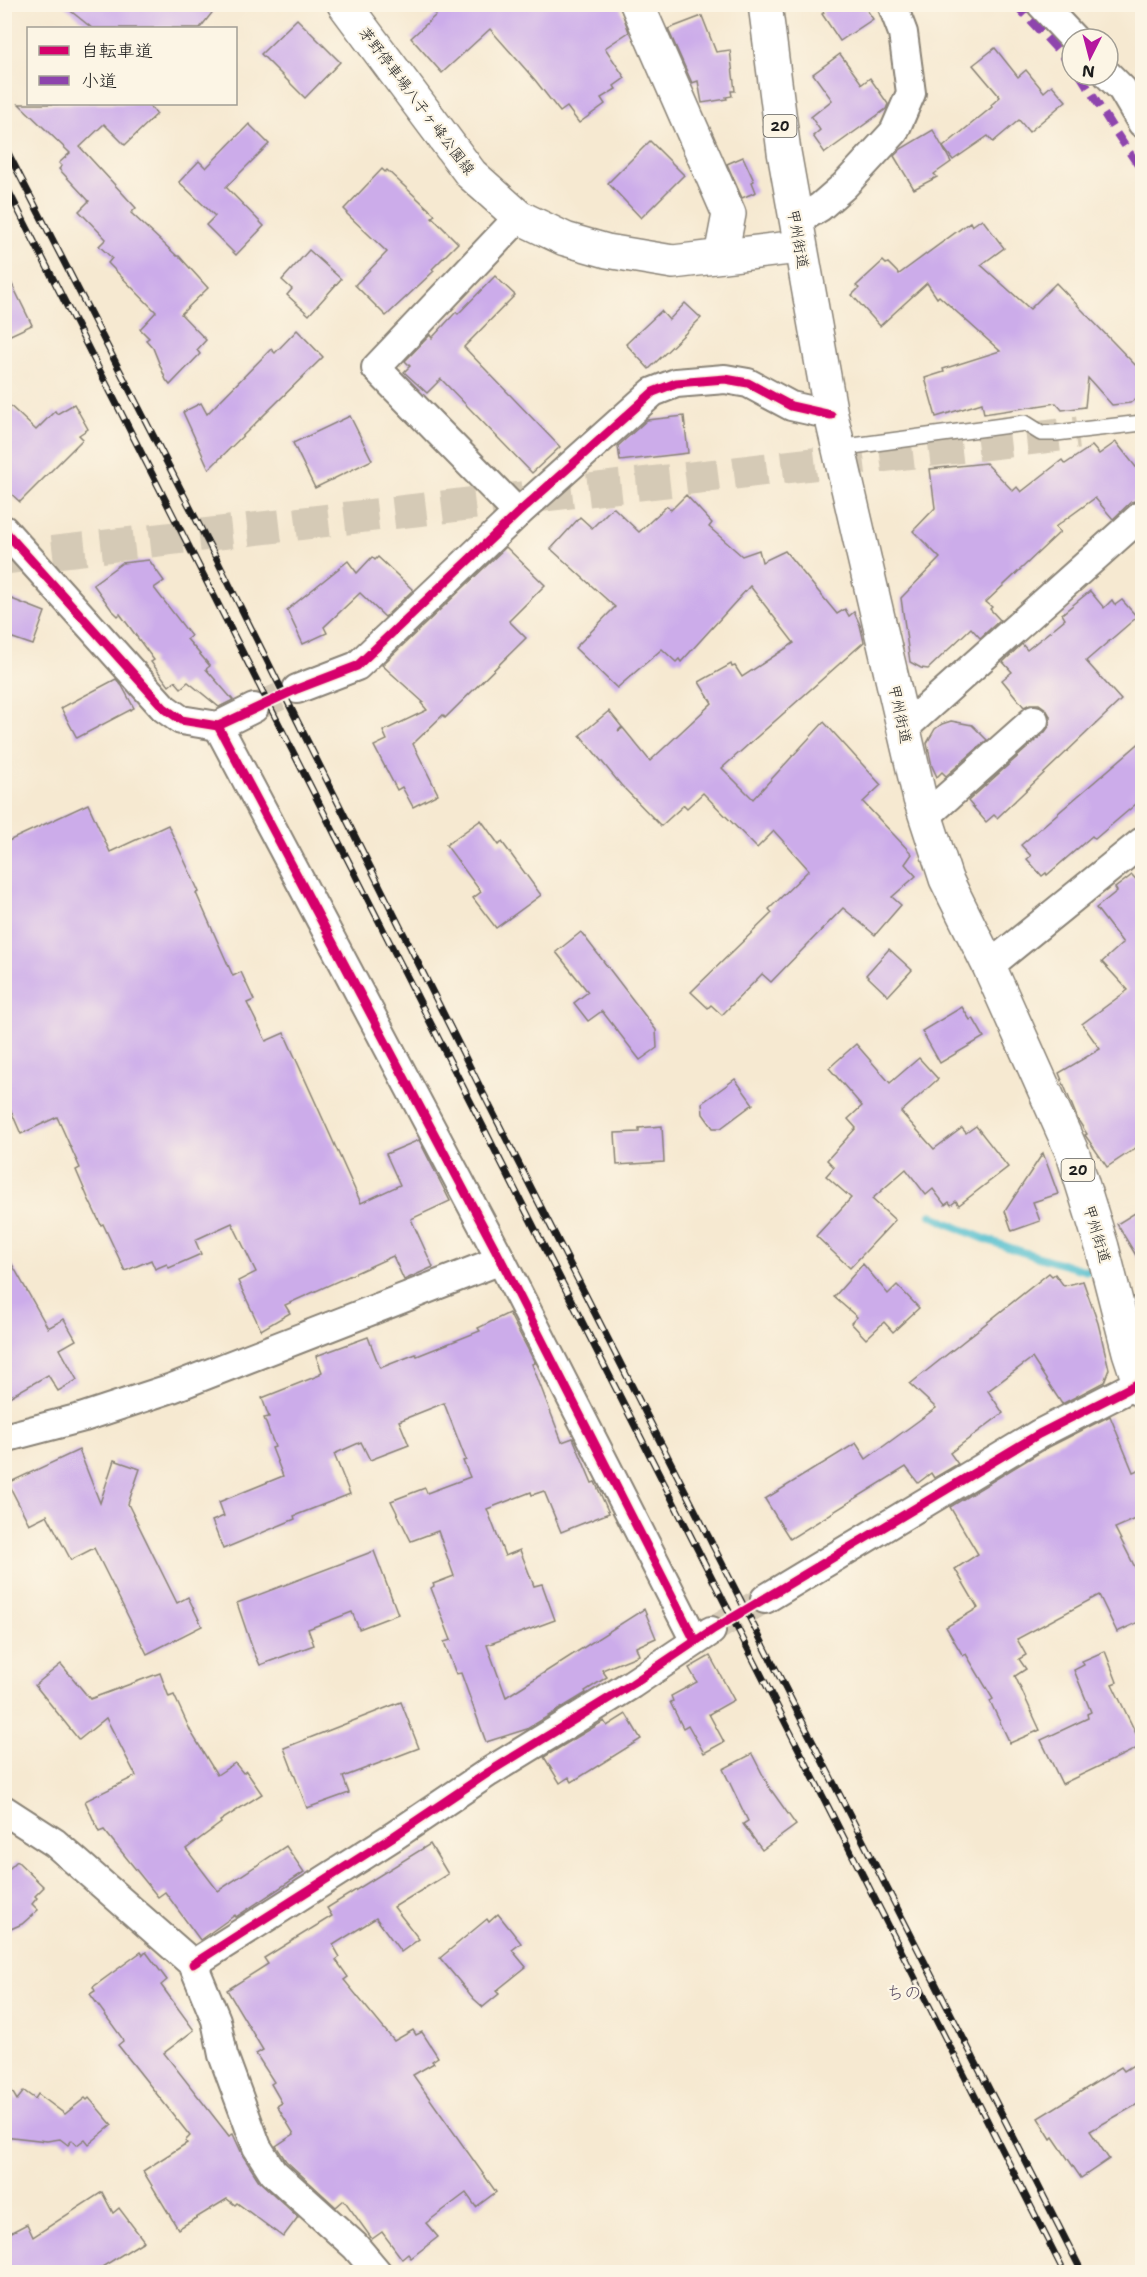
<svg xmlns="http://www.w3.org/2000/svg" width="1147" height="2277" font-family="'Shantell Sans','Klee One',sans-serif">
<rect width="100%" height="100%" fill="#fcf5e5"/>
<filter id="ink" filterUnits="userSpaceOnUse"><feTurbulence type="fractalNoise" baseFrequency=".0167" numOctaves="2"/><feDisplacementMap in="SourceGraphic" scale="12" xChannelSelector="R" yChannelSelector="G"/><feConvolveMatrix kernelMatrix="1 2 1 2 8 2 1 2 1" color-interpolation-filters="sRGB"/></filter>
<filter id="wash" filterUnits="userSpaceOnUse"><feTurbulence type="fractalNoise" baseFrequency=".008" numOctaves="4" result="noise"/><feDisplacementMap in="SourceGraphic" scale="24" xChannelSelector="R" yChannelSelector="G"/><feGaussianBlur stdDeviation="1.35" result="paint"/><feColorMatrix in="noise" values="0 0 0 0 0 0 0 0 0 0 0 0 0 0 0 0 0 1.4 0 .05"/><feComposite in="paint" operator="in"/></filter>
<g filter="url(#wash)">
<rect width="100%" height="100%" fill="#f6e9d1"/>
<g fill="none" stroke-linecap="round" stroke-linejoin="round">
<path stroke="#55c0d0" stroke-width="8" d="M931,1215c53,27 99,40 156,56"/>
</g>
<g id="blocks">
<g fill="#ccacea">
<polygon points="62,4 219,4 200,28 92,28"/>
<polygon points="426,4 619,4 629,32 605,48 625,78 614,86 616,89 601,98 605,104 579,123 567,107 560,112 535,80 490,29 442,73 411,38 436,15"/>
<polygon points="819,4 863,4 873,19 840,41 822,14 824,13"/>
<polygon points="702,16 716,52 730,50 735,91 731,91 732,96 726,97 727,99 702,103 698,81 692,83 668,29"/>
<polygon points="297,19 340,62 305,98 261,54"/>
<polygon points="995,48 1018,77 1026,70 1044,92 1052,85 1066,101 1029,132 1019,120 993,142 988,136 953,160 943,147 992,107 991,105 1000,97 973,65"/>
<polygon points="840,54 862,84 870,78 888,104 886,109 825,153 813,136 820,130 811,117 832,100 813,74"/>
<polygon points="19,104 147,104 157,114 125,145 104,124 80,147 136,208 131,213 177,256 179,256 208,288 181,314 206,340 197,350 200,354 170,385 166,380 153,348 146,340 149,338 140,329 156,312 108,263 112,258 99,246 106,239 79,211 89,201 59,169 62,166 59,163 70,153"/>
<polygon points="249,124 269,144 226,187 264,226 236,255 206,225 215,216 179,182 199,161 206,168"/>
<polygon points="933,130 951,162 934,174 937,177 914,189 894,156 901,149"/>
<polygon points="650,141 684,175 641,218 608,183"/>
<polygon points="743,157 754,181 752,182 756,192 742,198 727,164"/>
<polygon points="382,169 385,172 387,170 435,215 432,217 458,243 432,269 434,271 386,316 355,285 387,252 346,213 347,212 344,209"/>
<polygon points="982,219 1004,248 981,265 1030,309 1056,283 1143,373 1143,393 1130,403 1112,405 1088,378 1085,407 1062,410 1056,403 984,414 982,403 936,417 925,378 944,372 943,369 1000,351 939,296 937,298 927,283 880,326 852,295 859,288 856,286 883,261 886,264 888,263 899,274 970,222 972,226"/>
<polygon points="309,250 341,279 309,315 287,295 292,289 282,280"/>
<polygon points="4,268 32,325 4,338"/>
<polygon points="495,276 515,295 464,347 560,447 532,473 441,379 427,393 404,372 410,366 405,361 430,335 432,338 456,312 458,314"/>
<polygon points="685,303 701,318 649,369 626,344 661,311 669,320"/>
<polygon points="297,330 323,357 209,469 183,412 201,403 207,414 271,349 275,353"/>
<polygon points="4,400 36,430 55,411 57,414 74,404 88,429 79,435 83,439 20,502 4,487"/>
<polygon points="350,416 372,460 315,488 293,443"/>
<polygon points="684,416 688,453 620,461 618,446 647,420"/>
<polygon points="1116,442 1143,476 1143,499 1131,502 1113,519 1095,498 1055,527 1060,532 986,602 992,607 990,609 1000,620 980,638 971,628 928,669 921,668 910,662 901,598 940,558 913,531 935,508 930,469 986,463 1013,491 1017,487 1021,492 1062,460 1065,464 1092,446 1099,454"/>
<polygon points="686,495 712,523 709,527 742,556 759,550 762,562 785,551 837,614 845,609 849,616 854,612 860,625 864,642 722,768 753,799 824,722 881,785 863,802 912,854 905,864 916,876 892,897 901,905 875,935 843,908 771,982 762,974 722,1015 711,1005 708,1008 691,992 772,913 769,909 809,870 774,831 757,848 703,793 687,808 684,805 661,826 621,785 580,735 609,711 622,727 618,731 623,728 650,761 712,703 699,682 731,664 732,667 735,666 742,677 794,643 750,586 681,662 679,659 676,662 662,649 617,688 575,648 615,607 551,549 580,517 592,528 613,507 639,532 667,506 671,510"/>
<polygon points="506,547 545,585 509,621 526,638 445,718 443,715 413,744 438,794 413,807 402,787 397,790 374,746 387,740 383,731 427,710 421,703 423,702 382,665"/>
<polygon points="372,557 375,560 378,557 413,590 385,617 360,593 324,627 327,633 303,644 287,610 348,561 357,573"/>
<polygon points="149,560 164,581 154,588 191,636 187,639 210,666 206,669 233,700 219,707 188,682 181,688 175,681 169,686 151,662 154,660 120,614 118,616 111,609 93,584 122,563"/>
<polygon points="1090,591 1104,608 1112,600 1115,605 1122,600 1137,617 1086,661 1121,700 997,818 994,815 986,822 968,801 1045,732 1050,725 1050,716 1046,709 1039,704 1030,704 1024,707 1002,680 1012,672 1003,662 1022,644 1027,650 1065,619 1062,614"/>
<polygon points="4,596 45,612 33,645 4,635"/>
<polygon points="116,679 122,686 134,708 77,738 61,708"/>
<polygon points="951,721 972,725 987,740 946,776 942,772 937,777 932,766 927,743 935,729 942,724"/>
<polygon points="1143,740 1143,798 1095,839 1092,836 1047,875 1046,873 1042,876 1027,859 1031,856 1021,845"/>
<polygon points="88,804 110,852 168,825 199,892 196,893 233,976 241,972 254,1000 247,1003 266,1041 284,1033 361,1203 400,1185 386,1154 419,1140 450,1201 411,1219 433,1267 404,1280 393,1256 285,1305 290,1313 261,1330 238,1281 256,1272 232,1223 195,1240 201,1254 169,1268 167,1264 155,1269 151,1260 125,1271 103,1224 101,1225 88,1198 76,1170 80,1168 57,1117 21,1134 11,1111 4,1114 4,843"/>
<polygon points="481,820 499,845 502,842 541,895 496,928 473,898 481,892 446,845"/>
<polygon points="1132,875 1143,887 1143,1143 1107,1167 1085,1135 1087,1134 1078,1120 1059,1073 1100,1049 1082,1024 1128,990 1102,962 1123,943 1096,908 1117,891 1115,888"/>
<polygon points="581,932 656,1030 657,1048 640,1060 602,1011 588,1021 574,1003 588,992 556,952"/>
<polygon points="889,949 912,970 888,996 866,975"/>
<polygon points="962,1007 970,1020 973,1018 984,1037 940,1063 922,1031"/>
<polygon points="856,1044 890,1083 919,1058 938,1079 901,1112 934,1149 962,1128 966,1133 976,1126 1008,1167 959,1205 956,1201 951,1205 949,1202 945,1205 933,1189 926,1195 906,1169 872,1199 895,1220 850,1268 816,1236 851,1198 826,1176 834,1167 827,1160 856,1128 848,1119 862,1106 829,1068"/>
<polygon points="735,1079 753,1104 721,1128 713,1128 703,1114 702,1103"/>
<polygon points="662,1126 664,1162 617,1165 615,1133 639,1132 639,1128"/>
<polygon points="1043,1153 1058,1194 1033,1202 1040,1221 1012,1231 1005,1211"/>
<polygon points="1143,1208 1143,1267 1117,1224"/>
<polygon points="4,1250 48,1328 64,1319 76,1340 60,1349 77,1380 58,1391 48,1375 4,1400"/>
<polygon points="863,1264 888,1294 897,1285 919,1308 893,1332 884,1322 866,1339 851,1323 857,1317 834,1297"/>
<polygon points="1049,1273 1052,1276 1055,1274 1064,1286 1083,1281 1098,1323 1109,1369 1104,1382 1062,1404 1032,1358 988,1391 1003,1413 950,1453 958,1464 934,1478 931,1473 918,1483 906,1467 790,1539 765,1499 856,1443 866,1459 936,1408 910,1384"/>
<polygon points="509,1313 535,1363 532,1364 562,1442 573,1438 592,1483 595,1482 609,1513 561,1532 544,1491 532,1495 531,1492 487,1509 505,1556 520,1550 534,1586 542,1584 555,1620 487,1645 506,1697 644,1609 656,1638 636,1647 639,1655 602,1670 607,1677 585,1691 586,1693 527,1729 486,1742 461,1673 456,1674 444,1642 451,1640 431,1588 434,1586 433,1584 454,1576 438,1531 411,1541 391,1501 425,1488 427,1493 470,1477 463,1461 466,1460 444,1403 399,1421 409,1445 370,1460 361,1442 334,1454 350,1494 294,1516 295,1519 223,1549 212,1521 224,1516 219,1502 283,1476 272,1448 275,1447 264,1418 269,1417 262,1398 320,1375 320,1373 322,1372 316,1356 368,1337 380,1368 416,1354 417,1356 480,1331 478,1328"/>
<polygon points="1110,1416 1133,1472 1143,1468 1143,1516 1115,1528 1143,1583 1143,1620 1117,1632 1099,1595 1017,1639 1026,1655 1019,1659 1026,1669 1015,1676 1040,1730 1010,1743 990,1701 993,1699 966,1654 963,1656 946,1627 978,1608 955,1569 978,1554 950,1507 1047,1448"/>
<polygon points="79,1450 100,1503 114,1460 140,1469 128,1504 177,1603 188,1597 202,1626 147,1654 94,1548 71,1560 47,1515 29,1524 8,1483"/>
<polygon points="374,1551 398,1614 359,1629 352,1612 308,1629 314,1645 260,1665 253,1650 237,1603"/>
<polygon points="1105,1651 1117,1682 1112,1684 1142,1746 1062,1784 1041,1740 1088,1718 1087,1714 1091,1712 1074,1670 1084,1665 1082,1661"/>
<polygon points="710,1656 734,1700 709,1714 724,1742 704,1753 688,1725 683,1728 670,1702 673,1701 671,1696 697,1682 689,1668"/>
<polygon points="61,1664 90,1699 160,1673 169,1697 174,1695 191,1732 217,1775 235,1763 243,1773 246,1771 262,1794 220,1821 221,1823 186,1849 218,1891 286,1846 304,1872 236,1917 235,1915 200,1940 165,1892 158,1897 104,1830 99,1832 85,1801 136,1776 106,1718 79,1740 35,1685"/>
<polygon points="401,1702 419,1748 343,1777 349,1793 307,1808 284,1748"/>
<polygon points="626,1714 641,1739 572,1782 569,1777 560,1783 544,1757 604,1721 607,1726"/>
<polygon points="752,1754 769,1787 796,1825 762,1850 743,1824 748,1821 723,1769"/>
<polygon points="430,1844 448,1874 394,1907 419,1939 401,1952 376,1918 333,1945 340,1957 336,1960 348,1977 344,1980 394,2041 413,2030 416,2035 422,2032 438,2057 432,2061 434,2063 413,2075 496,2192 476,2207 466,2193 426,2223 438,2237 411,2258 408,2254 402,2259 382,2232 372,2239 344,2200 336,2207 286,2161 276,2146 294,2134 277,2106 282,2103 271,2084 274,2082 256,2054 263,2050 227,1990 268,1964 264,1958 332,1916 327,1908"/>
<polygon points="17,1861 44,1887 35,1896 37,1898 32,1904 38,1910 22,1924 4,1932 4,1874"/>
<polygon points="498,1914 521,1943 512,1950 526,1967 496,1991 499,1994 483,2007 474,1999 440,1958 487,1919 489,1922"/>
<polygon points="141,1952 143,1955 146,1952 167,1980 161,1985 194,2030 164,2053 229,2136 233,2134 243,2156 259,2181 298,2217 283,2237 237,2203 235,2205 227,2199 178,2229 143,2171 187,2143 185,2141 190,2136 118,2045 123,2041 122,2038 90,1994 95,1991 93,1987"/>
<polygon points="1135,2064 1143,2076 1143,2101 1090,2131 1109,2159 1081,2178 1053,2137 1051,2139 1038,2118 1121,2067 1124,2071"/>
<polygon points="4,2078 17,2100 24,2091 35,2099 38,2094 65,2114 85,2098 87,2100 89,2098 112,2125 89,2144 85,2139 77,2145 72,2140 68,2145 60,2139 47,2141 4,2136"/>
<polygon points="102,2192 113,2213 119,2208 144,2241 94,2272 4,2272 4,2236 27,2224 33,2237"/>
</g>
</g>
</g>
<g filter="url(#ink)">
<use href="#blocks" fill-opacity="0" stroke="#898276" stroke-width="1.5"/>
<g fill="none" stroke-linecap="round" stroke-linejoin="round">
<g stroke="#d5cab6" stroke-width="28" stroke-dasharray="28 14" stroke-linecap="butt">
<polyline points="254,708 297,689"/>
<polyline points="712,1630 765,1599"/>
</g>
<polyline stroke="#d5cab6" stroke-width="33" stroke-dasharray="33 16" stroke-linecap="butt" points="4,558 1078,433"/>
<g stroke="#898276" stroke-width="18">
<polyline id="lane" points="838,448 1025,423 1041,433 1056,433 1142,423"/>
</g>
<g stroke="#898276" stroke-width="32">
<g id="street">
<polyline points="1041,4 1074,39"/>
<polyline points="1108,75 1122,89 1142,123"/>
<polyline points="795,222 820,207 844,186 894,132 911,93 903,33 892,4"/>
<polyline points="518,513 376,368 519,217"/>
<polyline points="4,530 164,708 181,720 218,726 254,708"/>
<polyline points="297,689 357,666 518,513 653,392 676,383 725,379 748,383 791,406 831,415"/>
<polyline points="218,726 501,1260 695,1641"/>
<polyline points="903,729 1142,515"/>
<polyline points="926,816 1034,720"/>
<polyline points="989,966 1142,842"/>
<polyline points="4,1438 84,1417 172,1388 501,1260"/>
<polyline points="765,1599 1039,1434 1139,1383"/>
<polyline points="4,1810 55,1843 193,1964 216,2020 223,2055 257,2147 273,2172 355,2246 377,2272"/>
<polyline points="193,1964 394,1836 489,1772 632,1684 711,1631"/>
</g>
</g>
<g stroke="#898276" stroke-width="36">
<g id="secondary">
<polyline points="344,4 471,174 519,217 565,239 607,251 673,262 799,247"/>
<polyline points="637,4 729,214 721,256"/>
</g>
</g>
<g stroke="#898276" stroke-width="36">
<polyline id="highway" points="765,4 784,152 831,415 920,799 946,879 989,966 1073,1154 1102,1247 1129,1352 1142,1391"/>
</g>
<use href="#lane" stroke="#fff" stroke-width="15"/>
<use href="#street" stroke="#fff" stroke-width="28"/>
<use href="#secondary" stroke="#fff" stroke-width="33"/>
<use href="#highway" stroke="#fff" stroke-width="33"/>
<g stroke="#1c1c1c" stroke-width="7">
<g id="rail">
<polyline points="4,145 217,560 482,1091 1082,2272"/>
<polyline points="4,182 1064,2272"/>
</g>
</g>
<use href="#rail" stroke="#fcf5e5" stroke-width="4.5" stroke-dasharray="14" stroke-linecap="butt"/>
<g stroke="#8e44ad" stroke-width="8" stroke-dasharray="15 8" stroke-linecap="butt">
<polyline points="1015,4 1072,66"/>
<polyline points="1080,75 1113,128 1142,171"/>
</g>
<g stroke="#fcf5e5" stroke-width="13">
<g id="cycleway">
<polyline points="4,530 164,708 181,720 218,726 297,689 357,666 518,513 653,392 676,383 725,379 748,383 791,406 831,415"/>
<polyline points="218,726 501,1260 695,1641"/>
<polyline points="193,1964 394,1836 489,1772 632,1684 712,1630 1039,1434 1139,1383"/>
</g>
</g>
<use href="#cycleway" stroke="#d6006c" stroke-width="9"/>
</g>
</g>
<g text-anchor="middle" stroke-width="4.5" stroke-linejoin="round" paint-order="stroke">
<g fill="#fcf5e5" stroke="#5f5d58" stroke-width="1.5">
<rect x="763.5" y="115" width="33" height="22" rx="4.5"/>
<rect x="1061.5" y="1159" width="33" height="22" rx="4.5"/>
</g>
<g font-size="14" font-weight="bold" fill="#1c1c1c">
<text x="780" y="131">20</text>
<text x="1078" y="1175">20</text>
</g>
<g font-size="15" fill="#1c1c1c" stroke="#fcf5e5">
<text transform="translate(417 101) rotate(53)" y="5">茅野停車場八子ヶ峰公園線</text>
<text transform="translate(798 239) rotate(80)" y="5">甲州街道</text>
<text transform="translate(900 714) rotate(78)" y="5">甲州街道</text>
<text transform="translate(1097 1234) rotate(73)" y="5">甲州街道</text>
</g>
<g font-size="18" fill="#5a4e64" stroke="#fcf5e5">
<text x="904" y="1999">ちの</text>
</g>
</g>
<rect width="1147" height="2277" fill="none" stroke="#fcf5e5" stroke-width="24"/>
<rect x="27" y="27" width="210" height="78" fill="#fcf5e5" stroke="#a29e95" stroke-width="1.5"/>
<rect x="39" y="46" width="30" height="9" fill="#d6006c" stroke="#a29e95" stroke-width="1.5"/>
<text x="81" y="57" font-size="18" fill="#1c1c1c">自転車道</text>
<rect x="39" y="76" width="30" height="9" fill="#8e44ad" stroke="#a29e95" stroke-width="1.5"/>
<text x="81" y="87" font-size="18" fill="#1c1c1c">小道</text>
<g transform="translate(1090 57) rotate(186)"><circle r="28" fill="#fcf5e5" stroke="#a29e95" stroke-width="1.5"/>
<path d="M0-4.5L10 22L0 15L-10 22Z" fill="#b5179e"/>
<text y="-9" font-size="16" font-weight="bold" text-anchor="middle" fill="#1c1c1c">N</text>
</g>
</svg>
